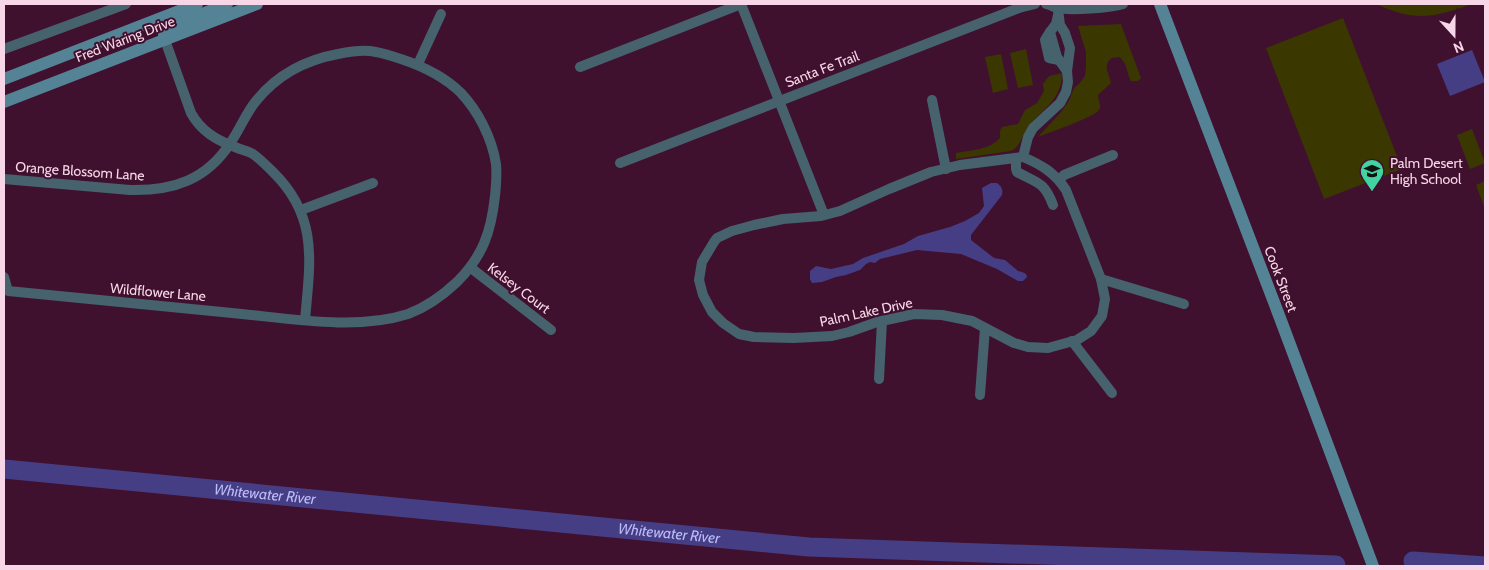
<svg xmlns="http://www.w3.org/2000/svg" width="1489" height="570" font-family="Cabin,sans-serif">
<rect width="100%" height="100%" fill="#40102f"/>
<g fill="#3b3700">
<path d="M1376,4h96c-40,14 -56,18 -96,0z"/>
<polygon points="1343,18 1402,169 1324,199 1266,48"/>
<path d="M1121,24l20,54 -3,3h-7c-5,-8 -3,-18 -12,-24l-7,1c-10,7 -3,15 -1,25l-13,12c0,5 4,11 1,15 -4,7 -51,23 -61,27l23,-25 8,-11 5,-13 5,-4 6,-8 1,-9v-15l-8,-26z"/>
<polygon points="1026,49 1033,85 1018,88 1010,53"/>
<polygon points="1001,54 1008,89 993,93 985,57"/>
<path d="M1062,73c0,7 -1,13 -4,19 -7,15 -22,23 -31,37 -6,8 -6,17 -16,22l-55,8v-6c16,-3 33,-3 44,-15v-7l2,-4 16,-3 7,-14 12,-7 7,-12 -1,-7 6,-8z"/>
<polygon points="1472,129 1485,163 1470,169 1457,135"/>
<polygon points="1485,181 1485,209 1476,185"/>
</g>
<g fill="#463e85">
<polygon points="1472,50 1485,82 1450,96 1437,64"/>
<path d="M991,183h6c5,4 6,6 5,12l-31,40v5l23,18 11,2 13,11 4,1 4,2 1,3 -4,4h-5l-21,-12 -36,-15 -44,-4 -37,9 -5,4 -5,-1 -4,2 -6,6 -14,5 -10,2 -14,5 -10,1 -2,-4v-8l6,-5 15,3 22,-5 10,-6 41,-14 14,-8 32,-9 15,-6 14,-8 5,-7 -2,-18z"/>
</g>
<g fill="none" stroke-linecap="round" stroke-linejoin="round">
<g stroke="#463e85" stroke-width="19">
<path id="s1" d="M4,469l805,78 527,18"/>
<polyline points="1413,561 1485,566"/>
</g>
<g stroke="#45626d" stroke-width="10">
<polyline points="741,4 824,215"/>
<path d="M1046,4c4,1 8,3 11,4 13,3 54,0 66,-4"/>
<polyline points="1058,15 1056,24 1050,32 1057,57 1067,71"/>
<polyline points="1050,32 1045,40 1049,58 1059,60"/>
<path d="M165,40l26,73c10,18 25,27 44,34 6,3 13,4 18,7 7,5 14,12 20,18 46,45 37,90 32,148"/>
<polyline points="4,49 126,4"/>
<polyline points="418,64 441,14"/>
<polyline points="580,67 741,4"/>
<polyline points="932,100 946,169"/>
<path d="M1023,157c19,8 32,16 43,33l35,89 4,20 -3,17 -11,15 -14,9 -29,8 -20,-1 -14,-4 -42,-22 -30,-6 -28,-1 -37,8 -28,10 -17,4 -38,2 -40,-1 -15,-3 -16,-11 -11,-11 -9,-17 -4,-15 3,-18 12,-20 3,-4 15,-7 22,-6 29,-6 38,-3 19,-5 49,-22 42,-17 29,-7z"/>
<polyline points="1023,157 1028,137 1033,128 1060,103 1066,92 1068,82 1067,71 1070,48 1065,33 1060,25 1058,9"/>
<path d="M1016,158v11l1,3c20,11 27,9 36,33"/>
<polyline points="620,163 1019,8 1035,4"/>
<path d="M4,179l126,11c43,1 77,-10 101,-48 9,-13 15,-29 25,-41 21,-26 49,-41 82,-47 10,-2 21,-4 32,-3 10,1 21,5 31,8 21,7 43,17 60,34 17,18 31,45 35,71 1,10 0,22 -1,32 -4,36 -12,60 -38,86 -15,14 -30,25 -49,32 -53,17 -121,4 -176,-1 -74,-7 -149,-15 -224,-22l-4,-14"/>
<polyline points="1059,180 1064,175 1113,155"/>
<polyline points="301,210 373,183"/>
<polyline points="471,268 551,330"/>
<polyline points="1101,279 1184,304"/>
<polyline points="1072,341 1112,393"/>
<polyline points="879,379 882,321"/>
<polyline points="980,395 985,328"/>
</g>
<g stroke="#558396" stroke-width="12">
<polyline points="1160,4 1280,318 1373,566"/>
<polyline points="165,40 164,34 167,28 227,4"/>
<polyline points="4,79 197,4"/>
<polyline points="4,102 257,4"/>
</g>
</g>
<defs>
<g id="school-pin" transform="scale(1.25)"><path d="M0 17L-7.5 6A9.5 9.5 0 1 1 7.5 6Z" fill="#41d4a1" stroke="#40102f"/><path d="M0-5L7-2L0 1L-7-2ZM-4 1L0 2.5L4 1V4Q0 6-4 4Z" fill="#111"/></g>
</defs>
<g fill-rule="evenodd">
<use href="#school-pin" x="1372" y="171"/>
</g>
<g text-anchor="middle" stroke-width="4" stroke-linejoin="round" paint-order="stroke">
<g font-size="14" fill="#f7d7e7" stroke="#40102f">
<text transform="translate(125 39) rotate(-21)" y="5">Fred Waring Drive</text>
<text transform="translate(822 69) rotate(-21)" y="5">Santa Fe Trail</text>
<text transform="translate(80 171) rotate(4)" y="5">Orange Blossom Lane</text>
<text transform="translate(1281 279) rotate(69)" y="5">Cook Street</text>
<text transform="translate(519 288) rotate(37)" y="5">Kelsey Court</text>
<text transform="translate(158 292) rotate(5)" y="5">Wildflower Lane</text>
<text transform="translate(866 312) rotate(-12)" y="5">Palm Lake Drive</text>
</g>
<g font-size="14" fill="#f7d7e7" stroke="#40102f" text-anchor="start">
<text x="1390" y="168">Palm Desert<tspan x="1390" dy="16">High School</tspan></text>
</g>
<g font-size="15" font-style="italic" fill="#bcbbf9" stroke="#40102f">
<text dy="5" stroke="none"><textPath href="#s1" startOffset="262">Whitewater River</textPath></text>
<text dy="5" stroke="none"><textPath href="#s1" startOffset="668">Whitewater River</textPath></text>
</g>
</g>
<rect width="1489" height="570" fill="none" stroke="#f7d7e7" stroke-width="10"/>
<g transform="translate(1454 35) rotate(159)" stroke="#40102f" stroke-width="4" paint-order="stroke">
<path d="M0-4L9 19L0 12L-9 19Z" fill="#f7d7e7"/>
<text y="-8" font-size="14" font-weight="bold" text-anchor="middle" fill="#f7d7e7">N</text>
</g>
</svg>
